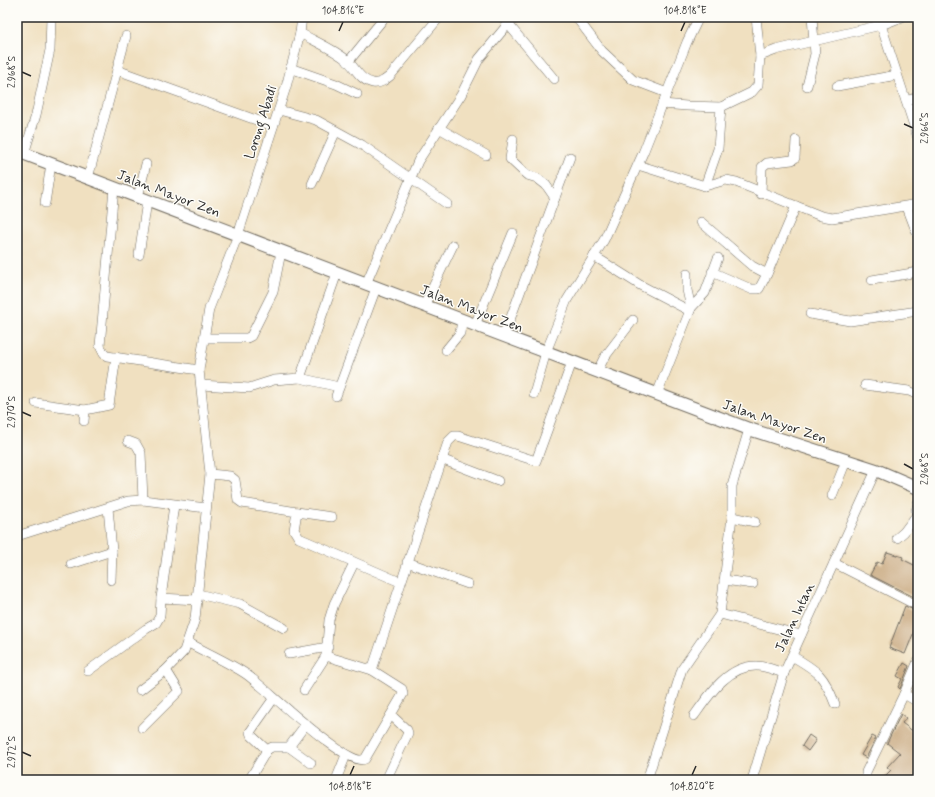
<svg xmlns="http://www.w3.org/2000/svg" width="935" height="797" font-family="Mynerve,sans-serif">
<rect width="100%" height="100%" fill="#fdfcf7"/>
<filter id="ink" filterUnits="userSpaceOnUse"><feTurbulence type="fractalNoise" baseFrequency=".025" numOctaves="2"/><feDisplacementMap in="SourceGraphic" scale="8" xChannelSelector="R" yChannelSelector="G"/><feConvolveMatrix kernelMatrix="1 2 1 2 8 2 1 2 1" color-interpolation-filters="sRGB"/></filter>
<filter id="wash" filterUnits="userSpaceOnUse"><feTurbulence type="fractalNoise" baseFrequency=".012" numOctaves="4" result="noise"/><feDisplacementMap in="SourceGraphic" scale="16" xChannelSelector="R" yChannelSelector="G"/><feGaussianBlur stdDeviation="0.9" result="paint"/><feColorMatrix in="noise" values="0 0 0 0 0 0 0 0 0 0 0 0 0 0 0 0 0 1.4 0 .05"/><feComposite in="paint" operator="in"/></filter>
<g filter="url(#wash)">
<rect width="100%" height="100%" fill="#f0e0c0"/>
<g id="blocks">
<g fill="#ccae87">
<polygon points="887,552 903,557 902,559 918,567 918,599 870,575 877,562 882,564"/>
<polygon points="905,606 918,612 918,622 905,654 889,648"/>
<polygon points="904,663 909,666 900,689 898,687 902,679 897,676"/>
<polygon points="901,714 906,718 902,723 918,735 918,780 881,780 891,770 887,767 900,753 887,743"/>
<polygon points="809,735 816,740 808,751 802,746"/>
<polygon points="872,736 876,738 866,758 861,755"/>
</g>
</g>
</g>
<g filter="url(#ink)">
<use href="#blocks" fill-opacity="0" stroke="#706a5f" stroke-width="1"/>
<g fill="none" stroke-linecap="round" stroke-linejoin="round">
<g stroke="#706a5f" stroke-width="10">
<g id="minor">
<polyline points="502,17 508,24 516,17"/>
<polyline points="576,17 602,51 633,80 667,93"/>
<polyline points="756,17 760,56"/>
<polyline points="881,25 918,138"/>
<path d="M300,33c16,9 34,16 48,28 8,8 13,20 25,22 7,1 12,-3 17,-7l47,-56"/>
<polyline points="348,62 385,17"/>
<polyline points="290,68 336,84 357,94"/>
<polyline points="117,70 126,36"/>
<polyline points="807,86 815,54 812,17"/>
<polyline points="837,86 897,75"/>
<polyline points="906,101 918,97"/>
<polyline points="662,104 687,106 721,107 752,92 758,85 760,56 776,50 881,25 902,17"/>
<polyline points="279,110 316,120 362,145 447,204"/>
<polyline points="439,128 486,155"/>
<polyline points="513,139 510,159 527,175 537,178 546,185 555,198"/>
<polyline points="24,154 36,115 50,50 51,17"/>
<polyline points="638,165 705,186 726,180 736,182 821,216 832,218 918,204"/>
<polyline points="88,178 117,70 273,126"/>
<polyline points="312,184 336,131"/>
<polyline points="705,186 718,149 721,107"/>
<polyline points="114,188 100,346 104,354 107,356 199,370"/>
<polyline points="761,194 762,167 767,163 792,160 795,158 796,140"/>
<polyline points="138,197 146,164"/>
<polyline points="45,203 51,164"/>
<polyline points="907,207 918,236"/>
<polyline points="701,222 752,266 767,274"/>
<polyline points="139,255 147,201"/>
<polyline points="594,256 640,285 690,311"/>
<polyline points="712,272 751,289 759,289 767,274 796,206"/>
<polyline points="687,274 687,290 691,308"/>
<polyline points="872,280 918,272"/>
<polyline points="366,284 418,161 461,95 479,59 508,24 554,79"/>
<polyline points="424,306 453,245"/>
<polyline points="810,314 850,321 918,311"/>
<polyline points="475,325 513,233"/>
<polyline points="504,336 570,157"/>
<polyline points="204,338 247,338 251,336 273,292 281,252"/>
<polyline points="446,350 460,333 462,320"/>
<polyline points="597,372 604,358 633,320"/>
<polyline points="300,378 339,387"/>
<polyline points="201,385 249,388 274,380 300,378 337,273"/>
<polyline points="865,385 909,391 918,395"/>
<polyline points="534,394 546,352 567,300 604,240 643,153 687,42 699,17"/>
<polyline points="657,394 691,308 705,293 718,258"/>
<polyline points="336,396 376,288"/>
<polyline points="36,403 85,410"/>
<polyline points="84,421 85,410 109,405 116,357"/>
<polyline points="128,441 136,444 141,453 143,500"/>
<polyline points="441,459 498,481"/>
<polyline points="210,474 230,476 235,480 238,500 242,503 297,512 294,530 299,538 400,582"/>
<polyline points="832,496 846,461"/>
<polyline points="918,503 916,511 918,520"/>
<polyline points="297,512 332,517"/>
<polyline points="732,517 755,522"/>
<polyline points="17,536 128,501 143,500 206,508"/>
<polyline points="897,538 904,532 916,516"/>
<polyline points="407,562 468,584"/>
<polyline points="834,563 918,606"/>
<polyline points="71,564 112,551 108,508"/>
<polyline points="111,580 112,551"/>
<polyline points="724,580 753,584"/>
<polyline points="198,594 240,604 284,628"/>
<polyline points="161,598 174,505"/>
<polyline points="720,614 801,635"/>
<path d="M187,642c20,11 41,20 59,32 18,12 102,95 119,85l38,-65 -1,-5 -30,-19 76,-228 6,-6h4l78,25 36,-99"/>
<polyline points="289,654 328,647"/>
<polyline points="326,656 329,620 334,604 354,563"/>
<path d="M792,656c26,15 32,19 43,48"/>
<polyline points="918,661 904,694 918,702"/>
<polyline points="88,671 146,629 156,623 160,616 161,598 197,600"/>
<polyline points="140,690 166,670 184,651 195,619 210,474 199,370 209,309 238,235 286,87 300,33 302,17"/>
<polyline points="304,690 326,656 372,670"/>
<path d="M694,716c15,-21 34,-51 63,-50 9,0 19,5 27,7"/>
<polyline points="142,728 179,691 166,670"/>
<polyline points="289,747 311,763"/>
<polyline points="267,750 251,735 250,732 274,698"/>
<polyline points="249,780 267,750 272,747 289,747 306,724"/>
<polyline points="336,780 346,755"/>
<polyline points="386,780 408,733 407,730 391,715"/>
<polyline points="647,780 682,669 720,614 732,517 732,486 749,429"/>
<polyline points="752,780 784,673 876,470"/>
<polyline points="866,780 866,772 904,694"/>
</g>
</g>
<g stroke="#706a5f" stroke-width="14">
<polyline id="tertiary" points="17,151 749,429 876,470 918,488"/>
</g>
<use href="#minor" stroke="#fff" stroke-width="9"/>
<use href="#tertiary" stroke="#fff" stroke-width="12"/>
</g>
</g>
<path fill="none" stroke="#2b2b2b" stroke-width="1.5" d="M339,31l4,-9M681,31l4,-9M22,72l9,4M904,124l9,4M22,412l9,4M904,464l9,5M22,752l9,4M350,775l4,-9M692,775l4,-9"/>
<g text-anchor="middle" stroke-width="3" stroke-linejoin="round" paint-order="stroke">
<g font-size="14" fill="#2b2b2b" stroke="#fdfcf7">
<text transform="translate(260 122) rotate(-72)" y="5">Lorong Abadi</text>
<text transform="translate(169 193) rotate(21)" y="5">Jalan Mayor Zen</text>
<text transform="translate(472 308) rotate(21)" y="5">Jalan Mayor Zen</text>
<text transform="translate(775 421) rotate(19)" y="5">Jalan Mayor Zen</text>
<text transform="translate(794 617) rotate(-65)" y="5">Jalan Intan</text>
</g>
</g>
<rect width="935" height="797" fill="none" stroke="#fdfcf7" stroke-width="44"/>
<rect x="22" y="22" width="891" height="753" fill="none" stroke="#2b2b2b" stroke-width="1.5"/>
<g font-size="10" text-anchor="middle" fill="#2b2b2b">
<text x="343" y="14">104.816°E</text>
<text x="685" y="14">104.818°E</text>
<text transform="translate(11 72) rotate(-90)" y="4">2.968°S</text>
<text transform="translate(924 128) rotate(-90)" y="4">2.966°S</text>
<text transform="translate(11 412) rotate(-90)" y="4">2.970°S</text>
<text transform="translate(924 469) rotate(-90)" y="4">2.968°S</text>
<text transform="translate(11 752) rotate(-90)" y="4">2.972°S</text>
<text x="350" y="790">104.818°E</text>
<text x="692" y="790">104.820°E</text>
</g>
</svg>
